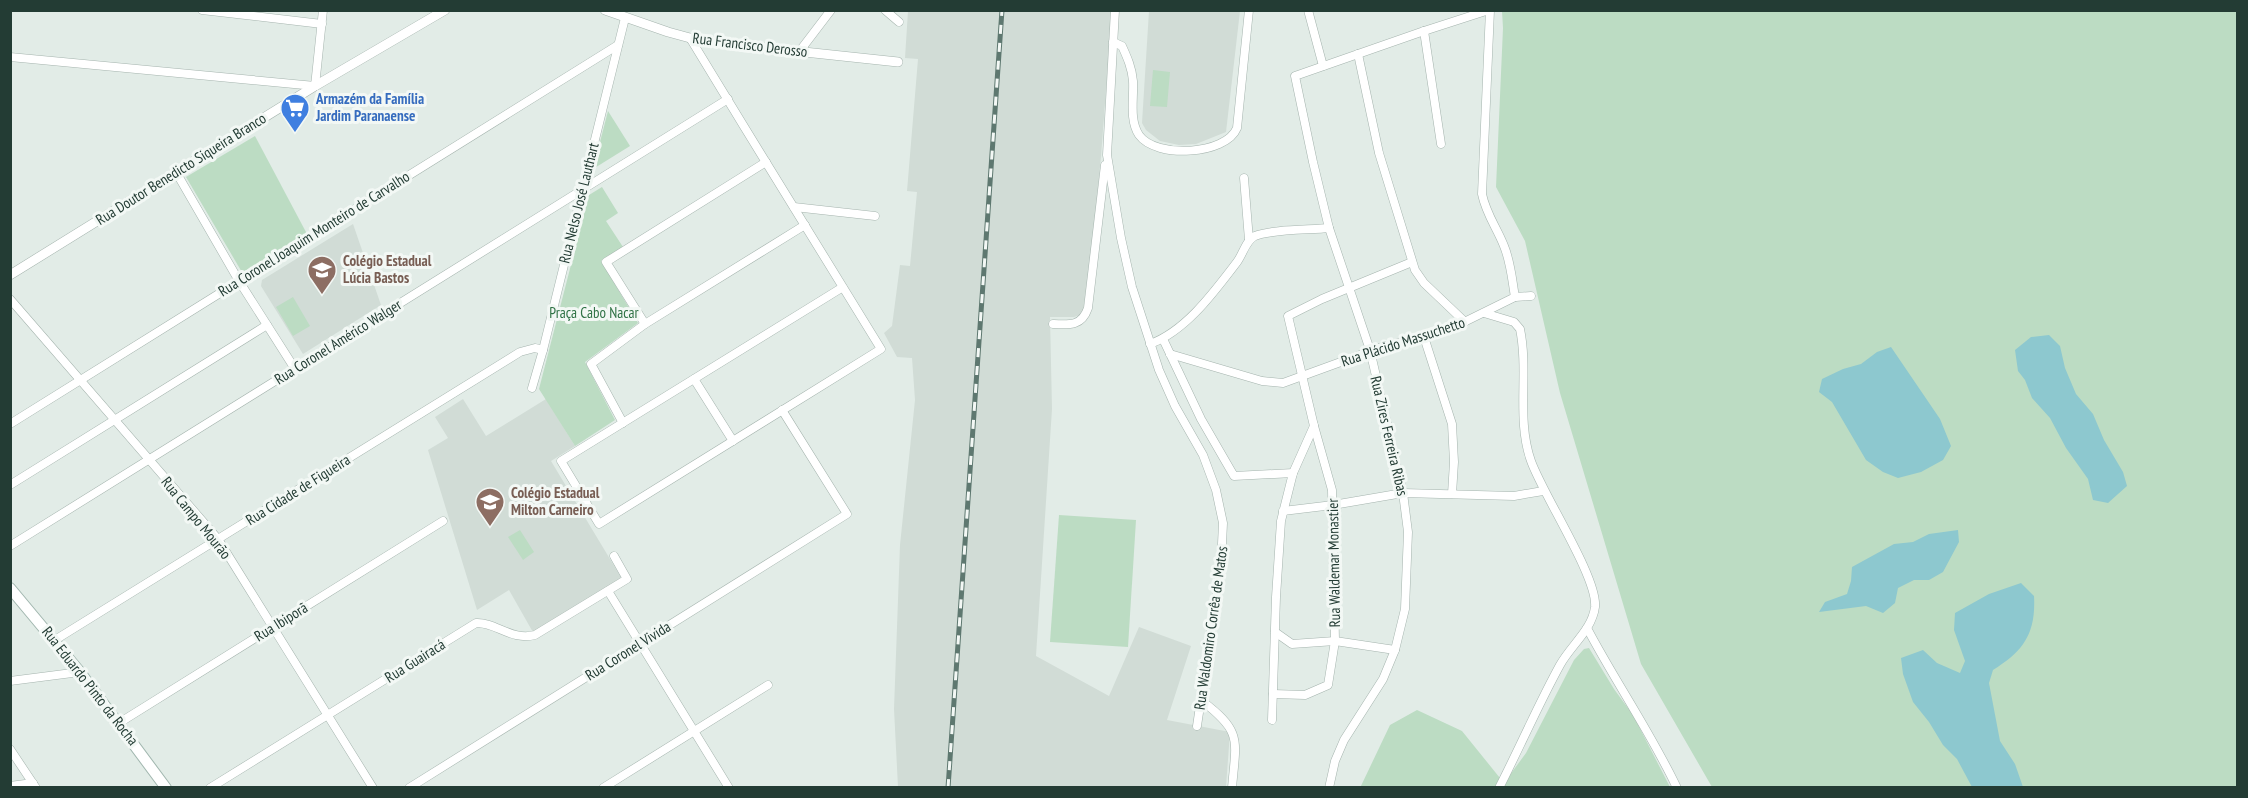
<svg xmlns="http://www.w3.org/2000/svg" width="2248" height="798" font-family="'PT Sans Narrow',sans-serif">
<rect width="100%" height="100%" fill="#e2ece7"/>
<g fill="#d1dcd6">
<polygon points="908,11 1112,11 1101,156 1092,254 1083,311 1080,315 1074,317 1050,317 1052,409 1036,656 1109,696 1139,627 1191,646 1167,720 1230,732 1226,787 898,787 894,709 900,545 915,400 912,358 897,357 884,333 892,326 900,265 910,266 917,192 907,191 918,59 905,58"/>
<polygon points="1149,11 1240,11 1226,132 1196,144 1179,145 1160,141 1146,130 1142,123"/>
<polygon points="353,224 381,305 303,354 261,286 262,280"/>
<polygon points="463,399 486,436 546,399 575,446 551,461 622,579 534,634 509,590 477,610 428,450 448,438 435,417"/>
</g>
<g fill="#bcdcc3">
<polygon points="1502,11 2237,11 2237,787 1712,787 1641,664 1560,393 1525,241 1496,187 1503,28"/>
<polygon points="1153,70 1170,72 1167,107 1150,106"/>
<polygon points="608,111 630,146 593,169"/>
<polygon points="255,136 307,234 243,274 186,177"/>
<polygon points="602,187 618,213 606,221 623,247 601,261 638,323 585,362 615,420 575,446 539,389 589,195"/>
<polygon points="293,297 310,326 293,336 276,307"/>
<polygon points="1059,515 1136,520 1128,647 1050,642"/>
<polygon points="520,530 534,552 523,560 508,537"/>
<polygon points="1589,648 1614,689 1633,715 1670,787 1360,788 1390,725 1417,710 1462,731 1504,783 1526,753 1574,660 1584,649"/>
</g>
<g fill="#8dc8cf">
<polygon points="2049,335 2060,346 2065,368 2076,394 2093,414 2104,440 2123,472 2127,486 2108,503 2093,500 2088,479 2066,448 2050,418 2032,398 2025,380 2018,371 2015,350 2031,337"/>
<polygon points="1891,347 1940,419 1951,446 1943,460 1921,472 1898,478 1883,472 1866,460 1832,402 1819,392 1822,379 1843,369 1861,364 1877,352"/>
<polygon points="1958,530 1959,542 1943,572 1929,580 1914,580 1898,588 1895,603 1883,613 1866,606 1819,612 1825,602 1847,594 1851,581 1852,567 1894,544 1913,542 1929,534"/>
<path d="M2021,583l13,13c2,37 -10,55 -41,74l-4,13 11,58 15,23 8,23h-51l-15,-28 -14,-14 -14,-23 -16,-20 -10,-28 -2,-16 22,-8 14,13 23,10 5,-12 -11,-31 1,-17 34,-19z"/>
</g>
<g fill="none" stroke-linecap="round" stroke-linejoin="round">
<g stroke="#a5b4ae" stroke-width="9">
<g id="minor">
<polyline points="202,10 322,24"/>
<polyline points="885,10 899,22"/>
<polyline points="1115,10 1107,155 1121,238 1132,287 1159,370 1175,406 1203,455 1216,490 1223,523 1221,565 1197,726"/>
<polyline points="1308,10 1323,66"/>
<path d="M1490,10l-8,184c4,20 15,34 22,52 7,17 8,34 11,51"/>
<polyline points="1424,31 1441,144"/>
<path d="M690,38c63,104 127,207 191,311l-282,175 -38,-63 282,-174"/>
<path d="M1113,42l9,4c5,11 10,22 11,35 1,17 -4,39 6,54 17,24 87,20 98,-7l12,-118"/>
<polyline points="799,52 831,10"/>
<polyline points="1358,54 1379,153 1415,270 1424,283 1465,322"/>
<polyline points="10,57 315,86 323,10"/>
<polyline points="176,172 239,281 295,369"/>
<polyline points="1244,178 1249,240"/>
<polyline points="794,207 875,216"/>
<polyline points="10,299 218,539 373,788"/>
<path d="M1484,313l30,9 6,7c9,44 -4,90 11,132 12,34 67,117 64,146 -3,23 -24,38 -35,58 -22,40 -40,82 -61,123"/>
<polyline points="645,324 606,262 766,162"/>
<path d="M1053,324c17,1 29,2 35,-16l17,-143"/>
<polyline points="1424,337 1452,424 1454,462 1452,494"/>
<polyline points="1163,339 1201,419 1234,476 1293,473"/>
<path d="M1150,344c36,-13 64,-52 87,-82 6,-8 9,-22 18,-26 17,-7 55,-6 74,-8"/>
<polyline points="1170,354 1262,381 1283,383 1382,347 1450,329 1515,297 1531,296"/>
<polyline points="694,379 733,441"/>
<polyline points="532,388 543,350 625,18"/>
<polyline points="623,423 591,364 645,324 805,225"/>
<polyline points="10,424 618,45"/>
<polyline points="10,485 267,325"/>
<polyline points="1283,511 1333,505 1403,493 1514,496 1543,491"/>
<polyline points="10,546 728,99"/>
<polyline points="608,591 729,788"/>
<path d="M1587,628c29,55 63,103 90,160"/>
<polyline points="1275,632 1292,644 1335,641 1395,650"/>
<polyline points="55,640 520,352 535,348 543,350"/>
<polyline points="10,681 80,672"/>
<polyline points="1273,694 1305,695 1328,685 1335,641 1332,490 1314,426 1288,316 1322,299 1412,262"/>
<path d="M1202,701c41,31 34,39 30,87"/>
<polyline points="1272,720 1276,597 1281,521 1293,473 1314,426"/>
<polyline points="119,723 443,521"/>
<polyline points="10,749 36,788"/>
<polyline points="10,786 33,783"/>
<path d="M210,788l266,-165c20,-1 35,18 59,12l92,-56 -13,-23"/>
<polyline points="409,788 847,514 782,410"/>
<polyline points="603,788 768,685"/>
<polyline points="1329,788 1335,761 1344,740 1383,679 1395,650 1405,609 1408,532 1403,493 1370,350 1329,228 1313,162 1295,76 1424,31 1489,10"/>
</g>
</g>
<g stroke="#a5b4ae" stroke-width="10">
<g id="tertiary">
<polyline points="605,10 668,32 690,38 738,45 898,62"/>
<polyline points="10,275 315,86 445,10"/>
</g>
</g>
<g stroke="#a1b7af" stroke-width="12">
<polyline id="secondary" points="10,588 80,672 166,788"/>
</g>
<use href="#minor" stroke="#fff" stroke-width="8"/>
<use href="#tertiary" stroke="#fff" stroke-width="9"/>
<use href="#secondary" stroke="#fff" stroke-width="10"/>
<g stroke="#5e7870" stroke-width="5">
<polyline id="rail" points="948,788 1002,10"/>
</g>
<use href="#rail" stroke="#f3f8f5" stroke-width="3" stroke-dasharray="9" stroke-linecap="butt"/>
</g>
<defs>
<g id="supermarket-pin" transform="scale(1.5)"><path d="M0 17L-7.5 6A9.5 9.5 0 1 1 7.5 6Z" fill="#3f7fe0" stroke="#f3f8f5"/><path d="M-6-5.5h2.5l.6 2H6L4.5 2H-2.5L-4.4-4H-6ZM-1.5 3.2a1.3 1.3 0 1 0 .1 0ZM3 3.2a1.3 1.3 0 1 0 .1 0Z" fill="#fff"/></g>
<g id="school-pin" transform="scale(1.5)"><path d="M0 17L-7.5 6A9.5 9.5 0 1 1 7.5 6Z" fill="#8d6e63" stroke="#f3f8f5"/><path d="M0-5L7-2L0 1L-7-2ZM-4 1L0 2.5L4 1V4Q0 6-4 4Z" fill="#fff"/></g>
</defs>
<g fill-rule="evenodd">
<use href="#supermarket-pin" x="295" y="108"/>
<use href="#school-pin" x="322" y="270"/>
<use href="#school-pin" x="490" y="502"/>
</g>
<g text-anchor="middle" stroke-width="6" stroke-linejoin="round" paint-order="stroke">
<g font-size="15" fill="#233c34" stroke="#f3f8f5">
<text transform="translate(750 45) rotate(7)" y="5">Rua Francisco Derosso</text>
<text transform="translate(181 169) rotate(-32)" y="5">Rua Doutor Benedicto Siqueira Branco</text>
<text transform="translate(579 203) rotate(-76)" y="5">Rua Nelso José Lauthart</text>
<text transform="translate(314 234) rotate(-32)" y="5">Rua Coronel Joaquim Monteiro de Carvalho</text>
<text transform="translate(338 342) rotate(-32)" y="5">Rua Coronel Américo Walger</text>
<text transform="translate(1403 342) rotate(-18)" y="5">Rua Plácido Massuchetto</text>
<text transform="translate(1389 436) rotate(77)" y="5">Rua Zires Ferreira Ribas</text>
<text transform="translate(298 490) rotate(-32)" y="5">Rua Cidade de Figueira</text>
<text transform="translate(196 518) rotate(51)" y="5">Rua Campo Mourão</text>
<text transform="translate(1334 563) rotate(-91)" y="5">Rua Waldemar Monastier</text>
<text transform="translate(281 622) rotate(-32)" y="5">Rua Ibiporã</text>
<text transform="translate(1211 628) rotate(-82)" y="5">Rua Waldomiro Corrêa de Matos</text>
<text transform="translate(628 651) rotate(-32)" y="5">Rua Coronel Vivida</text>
<text transform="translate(415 661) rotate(-32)" y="5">Rua Guairacá</text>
<text transform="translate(90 686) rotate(52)" y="5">Rua Eduardo Pinto da Rocha</text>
</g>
<g font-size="15" font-weight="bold" fill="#366cbe" stroke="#f3f8f5" text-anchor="start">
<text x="316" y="104">Armazém da Família<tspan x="316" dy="17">Jardim Paranaense</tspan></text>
</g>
<g font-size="15" font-weight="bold" fill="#785e54" stroke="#f3f8f5" text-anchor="start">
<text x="343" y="266">Colégio Estadual<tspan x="343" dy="17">Lúcia Bastos</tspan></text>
<text x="511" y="498">Colégio Estadual<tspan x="511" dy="17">Milton Carneiro</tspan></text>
</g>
<g font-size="15" fill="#2f7245" stroke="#f3f8f5">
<text x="594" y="318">Praça Cabo Nacar</text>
</g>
</g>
<rect width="2248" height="798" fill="none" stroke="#233c34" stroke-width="24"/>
</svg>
